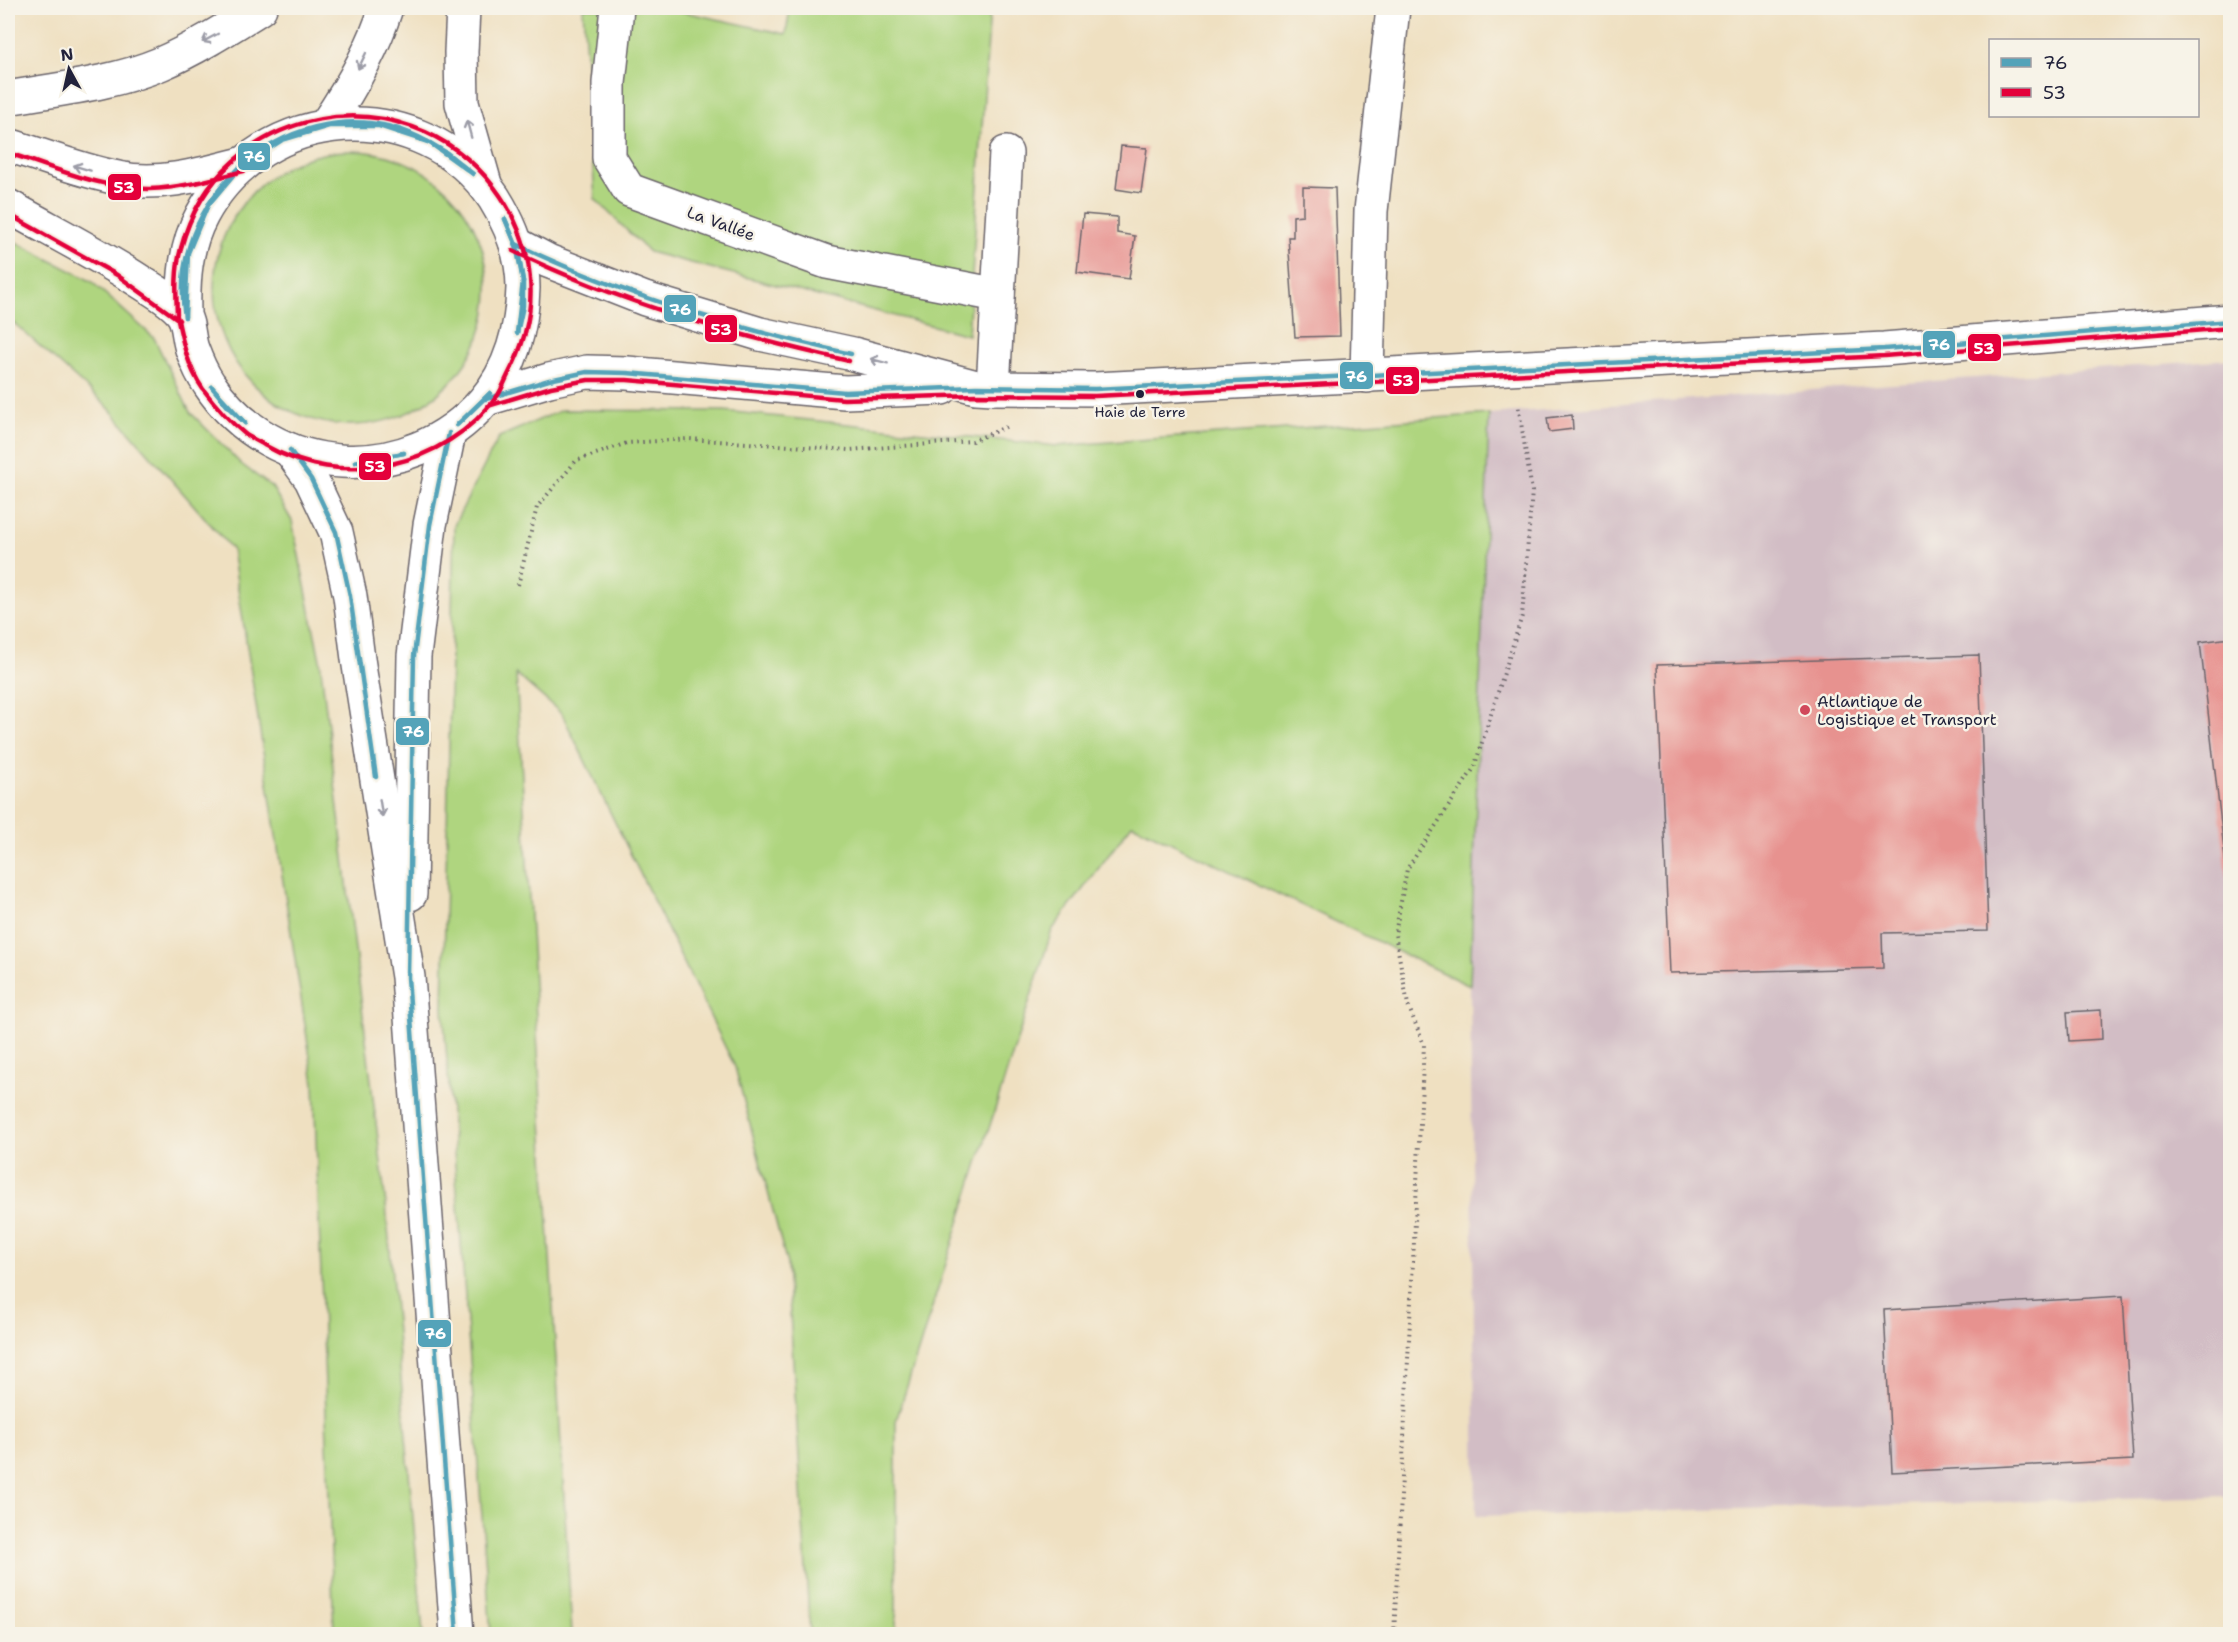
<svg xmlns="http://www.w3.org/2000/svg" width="2238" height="1642" font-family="'Shantell Sans',sans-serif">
<rect width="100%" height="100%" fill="#f7f3e8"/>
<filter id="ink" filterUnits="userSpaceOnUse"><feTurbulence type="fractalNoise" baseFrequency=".0167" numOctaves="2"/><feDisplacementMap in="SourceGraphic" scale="12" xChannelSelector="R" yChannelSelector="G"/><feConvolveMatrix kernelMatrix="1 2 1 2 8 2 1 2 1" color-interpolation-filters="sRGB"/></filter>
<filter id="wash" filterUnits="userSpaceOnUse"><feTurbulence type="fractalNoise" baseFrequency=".008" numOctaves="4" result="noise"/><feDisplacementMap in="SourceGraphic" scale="24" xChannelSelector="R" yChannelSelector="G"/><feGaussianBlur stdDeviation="1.35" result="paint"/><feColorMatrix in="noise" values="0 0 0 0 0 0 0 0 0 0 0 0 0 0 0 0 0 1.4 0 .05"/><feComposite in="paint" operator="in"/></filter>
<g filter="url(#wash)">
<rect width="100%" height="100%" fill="#efe0c1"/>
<polygon fill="#d2bdc5" points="2230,359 2230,1496 1476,1516 1470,986 1489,414"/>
<g fill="#afd57f" stroke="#687c5d" stroke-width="1.5">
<polygon points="583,8 666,8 786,34 790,8 990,8 968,335 649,252 595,199"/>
<circle cx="351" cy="288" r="137"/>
<polygon points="8,238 91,281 154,338 190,412 241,464 272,487 292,521 320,660 386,1205 423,1634 334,1634 314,1083 232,549 106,405 15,324 8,320"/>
<polygon points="562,410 724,411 1057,446 1489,414 1470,986 1132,824 1052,930 896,1421 896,1634 810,1634 787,1264 735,1067 562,714 516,674 572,1634 491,1634 443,1008 454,525 499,437"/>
</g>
<g id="blocks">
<g fill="#e7928f">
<polygon points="1121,146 1147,148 1141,193 1116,189"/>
<polygon points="1303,187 1335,188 1340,336 1295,337 1288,237 1293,237 1293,216 1303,215"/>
<polygon points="1083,214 1117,217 1117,233 1135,236 1129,279 1077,272"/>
<polygon points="1572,415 1573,429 1549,432 1547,418"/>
<polygon points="2230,638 2230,893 2229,893 2200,642"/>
<polygon points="1979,655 1988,931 1882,933 1883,968 1670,973 1657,665"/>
<polygon points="2101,1010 2102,1039 2069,1041 2067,1012"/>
<polygon points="2123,1296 2133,1460 1892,1472 1884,1310"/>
</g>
</g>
</g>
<g filter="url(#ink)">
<use href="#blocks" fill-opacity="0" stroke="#6a646a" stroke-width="1.5"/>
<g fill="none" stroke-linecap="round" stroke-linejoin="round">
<g stroke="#6a646a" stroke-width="36">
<g id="minor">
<polyline points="617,8 609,83 609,158 629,190 827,262 998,295"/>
<polyline points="1367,376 1371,211 1393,8"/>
<polyline points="993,388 1006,153"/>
</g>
</g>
<g stroke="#6a646a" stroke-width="36">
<g id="major">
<polyline points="463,8 461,52 462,103 485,184"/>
<path d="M8,98c50,-9 104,-14 152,-34 35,-15 68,-36 100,-56"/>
<path d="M326,125c23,-34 48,-78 60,-117"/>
<path d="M8,145c36,11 73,26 110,33 41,9 85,-4 124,-14"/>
<path d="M8,206c44,25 90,48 133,76 14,9 31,18 41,31 7,9 6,25 10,36 4,11 10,25 17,35 63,96 200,104 275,17 27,-31 38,-73 39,-113 0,-32 -12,-63 -29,-90 -72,-107 -232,-95 -292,17 -17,31 -19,65 -18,99"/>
<polyline points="516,244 548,261 645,299 760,334 853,354 976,387 993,388 1095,389 1884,349 2230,321"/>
<polyline points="486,399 549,380 587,372 627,373 845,392 942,388"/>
<polyline points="290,450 311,479 336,532 350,596 358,659 408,977 457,1634"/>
<polyline points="410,894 414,656 430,525 449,433"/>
</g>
</g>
<g stroke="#6a646a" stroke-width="4" stroke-dasharray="1.5 4.5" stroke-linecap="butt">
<polyline points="518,585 537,507 576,461 627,443 689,439 849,450 972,441 1006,427"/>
<polyline points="1394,1634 1424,1045 1408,1005 1395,934 1407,869 1474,768 1522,616 1532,491 1518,404"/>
</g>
<use href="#minor" stroke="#fff" stroke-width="33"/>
<use href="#major" stroke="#fff" stroke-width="33"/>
<g stroke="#f7f3e8" stroke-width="9">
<g id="bus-1">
<polyline points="430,143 447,153 473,174"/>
<polyline points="430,143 473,174"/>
<polyline points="505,219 518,250 523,281"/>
<polyline points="505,219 516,245 523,281"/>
<path d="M516,244c107,52 219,84 335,110"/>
<path d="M185,317c-22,-130 126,-241 243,-175"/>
<polyline points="185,317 188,253 208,205 240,167 282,140 329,126 379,126 428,142"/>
<polyline points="517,333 523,281"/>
<polyline points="517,333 523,306 523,281"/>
<polyline points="212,387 245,423"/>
<polyline points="212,387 229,408 245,423"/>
<polyline points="486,399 549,380 587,372 627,373 845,392 976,387 1095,389 1884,349 2230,321"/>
<polyline points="457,425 490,393"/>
<polyline points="457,425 490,393"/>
<polyline points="449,433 430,525 414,656 408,977 457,1634"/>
<polyline points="290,450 311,479 336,532 350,596 376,777"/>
<polyline points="355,462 404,453"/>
<polyline points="355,462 404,453"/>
</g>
</g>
<g stroke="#f7f3e8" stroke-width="9">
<g id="bus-2">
<path d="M8,153c45,14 93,36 141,36 32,-1 64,-10 95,-18"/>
<polyline points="8,214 117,275 179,320"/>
<path d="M513,251c107,52 220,84 336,110"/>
<path d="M177,314c-1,-22 -2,-45 4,-66 38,-144 223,-178 313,-61 20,26 34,59 36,92 3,34 -6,66 -22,96 -3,6 -6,14 -10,20 -53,73 -156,95 -234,50 -6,-4 -14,-7 -19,-11 -16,-13 -30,-29 -42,-45 -15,-21 -21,-49 -26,-73"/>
<polyline points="488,406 551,387 588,380 627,380 844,399 976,395 1095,396 1884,356 2230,328"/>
</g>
</g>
<use href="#bus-1" stroke="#54a3b9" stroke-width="4.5"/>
<use href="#bus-2" stroke="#e4003a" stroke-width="4.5"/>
</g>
<defs><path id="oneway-shaft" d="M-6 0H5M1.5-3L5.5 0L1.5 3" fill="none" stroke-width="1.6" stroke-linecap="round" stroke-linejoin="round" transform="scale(1.5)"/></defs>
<g stroke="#9c9ca7">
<use href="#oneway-shaft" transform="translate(210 38) rotate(152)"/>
<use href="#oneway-shaft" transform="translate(362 61) rotate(116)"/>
<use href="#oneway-shaft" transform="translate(469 129) rotate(-105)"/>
<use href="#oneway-shaft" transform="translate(82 168) rotate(-163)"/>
<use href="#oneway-shaft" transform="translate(879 361) rotate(-165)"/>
<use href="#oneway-shaft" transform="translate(381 808) rotate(81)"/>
</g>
</g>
<circle fill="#22223b" stroke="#f7f3e8" stroke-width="2" cx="1140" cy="394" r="5"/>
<circle fill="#d1495b" stroke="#f7f3e8" stroke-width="2" cx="1805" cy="710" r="6"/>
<g text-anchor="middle" stroke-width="5" stroke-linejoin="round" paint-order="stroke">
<g font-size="14" fill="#22223b" stroke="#f7f3e8">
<text x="1140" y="417">Haie de Terre</text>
</g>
<g font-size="16" fill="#22223b" stroke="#f7f3e8">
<text transform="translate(721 223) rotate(20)" y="6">La Vallée</text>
</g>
<g font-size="16" fill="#22223b" stroke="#f7f3e8" text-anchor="start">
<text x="1817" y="707">Atlantique de<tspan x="1817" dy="18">Logistique et Transport</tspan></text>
</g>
</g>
<g stroke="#f7f3e8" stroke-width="2">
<rect x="237" y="142" width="34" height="29" rx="6" fill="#54a3b9"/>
<rect x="107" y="173" width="35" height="28" rx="6" fill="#e4003a"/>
<rect x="663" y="294" width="34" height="29" rx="6" fill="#54a3b9"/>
<rect x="704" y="314" width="34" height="29" rx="6" fill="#e4003a"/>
<rect x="1922" y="330" width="34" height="29" rx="6" fill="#54a3b9"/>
<rect x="1967" y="333" width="35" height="29" rx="6" fill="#e4003a"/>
<rect x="1339" y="361" width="35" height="29" rx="6" fill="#54a3b9"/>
<rect x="1385" y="366" width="35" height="29" rx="6" fill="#e4003a"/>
<rect x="358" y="452" width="34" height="29" rx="6" fill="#e4003a"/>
<rect x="395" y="717" width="35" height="29" rx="6" fill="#54a3b9"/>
<rect x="417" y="1319" width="35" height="29" rx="6" fill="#54a3b9"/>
</g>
<g font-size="16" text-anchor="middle" font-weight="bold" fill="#fff">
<text x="254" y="162">76</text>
<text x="124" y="193">53</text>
<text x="680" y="315">76</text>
<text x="721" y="335">53</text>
<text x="1939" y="350">76</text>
<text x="1984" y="354">53</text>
<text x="1356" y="382">76</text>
<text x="1403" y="386">53</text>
<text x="375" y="472">53</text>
<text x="413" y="737">76</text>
<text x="435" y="1339">76</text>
</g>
<rect width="2238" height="1642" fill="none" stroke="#f7f3e8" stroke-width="30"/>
<rect x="1989" y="39" width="210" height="78" fill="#f7f3e8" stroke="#a29fa3" stroke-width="1.5"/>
<rect x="2001" y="58" width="30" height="9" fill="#54a3b9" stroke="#a29fa3" stroke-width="1.5"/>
<text x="2043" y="69" font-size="18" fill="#22223b">76</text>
<rect x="2001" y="88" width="30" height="9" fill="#e4003a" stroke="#a29fa3" stroke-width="1.5"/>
<text x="2043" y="99" font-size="18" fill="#22223b">53</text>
<g transform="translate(69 69) rotate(352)" stroke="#f7f3e8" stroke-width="4.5" paint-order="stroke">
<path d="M0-4.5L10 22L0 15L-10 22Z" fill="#22223b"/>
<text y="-9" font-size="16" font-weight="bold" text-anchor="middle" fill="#22223b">N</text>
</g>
</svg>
